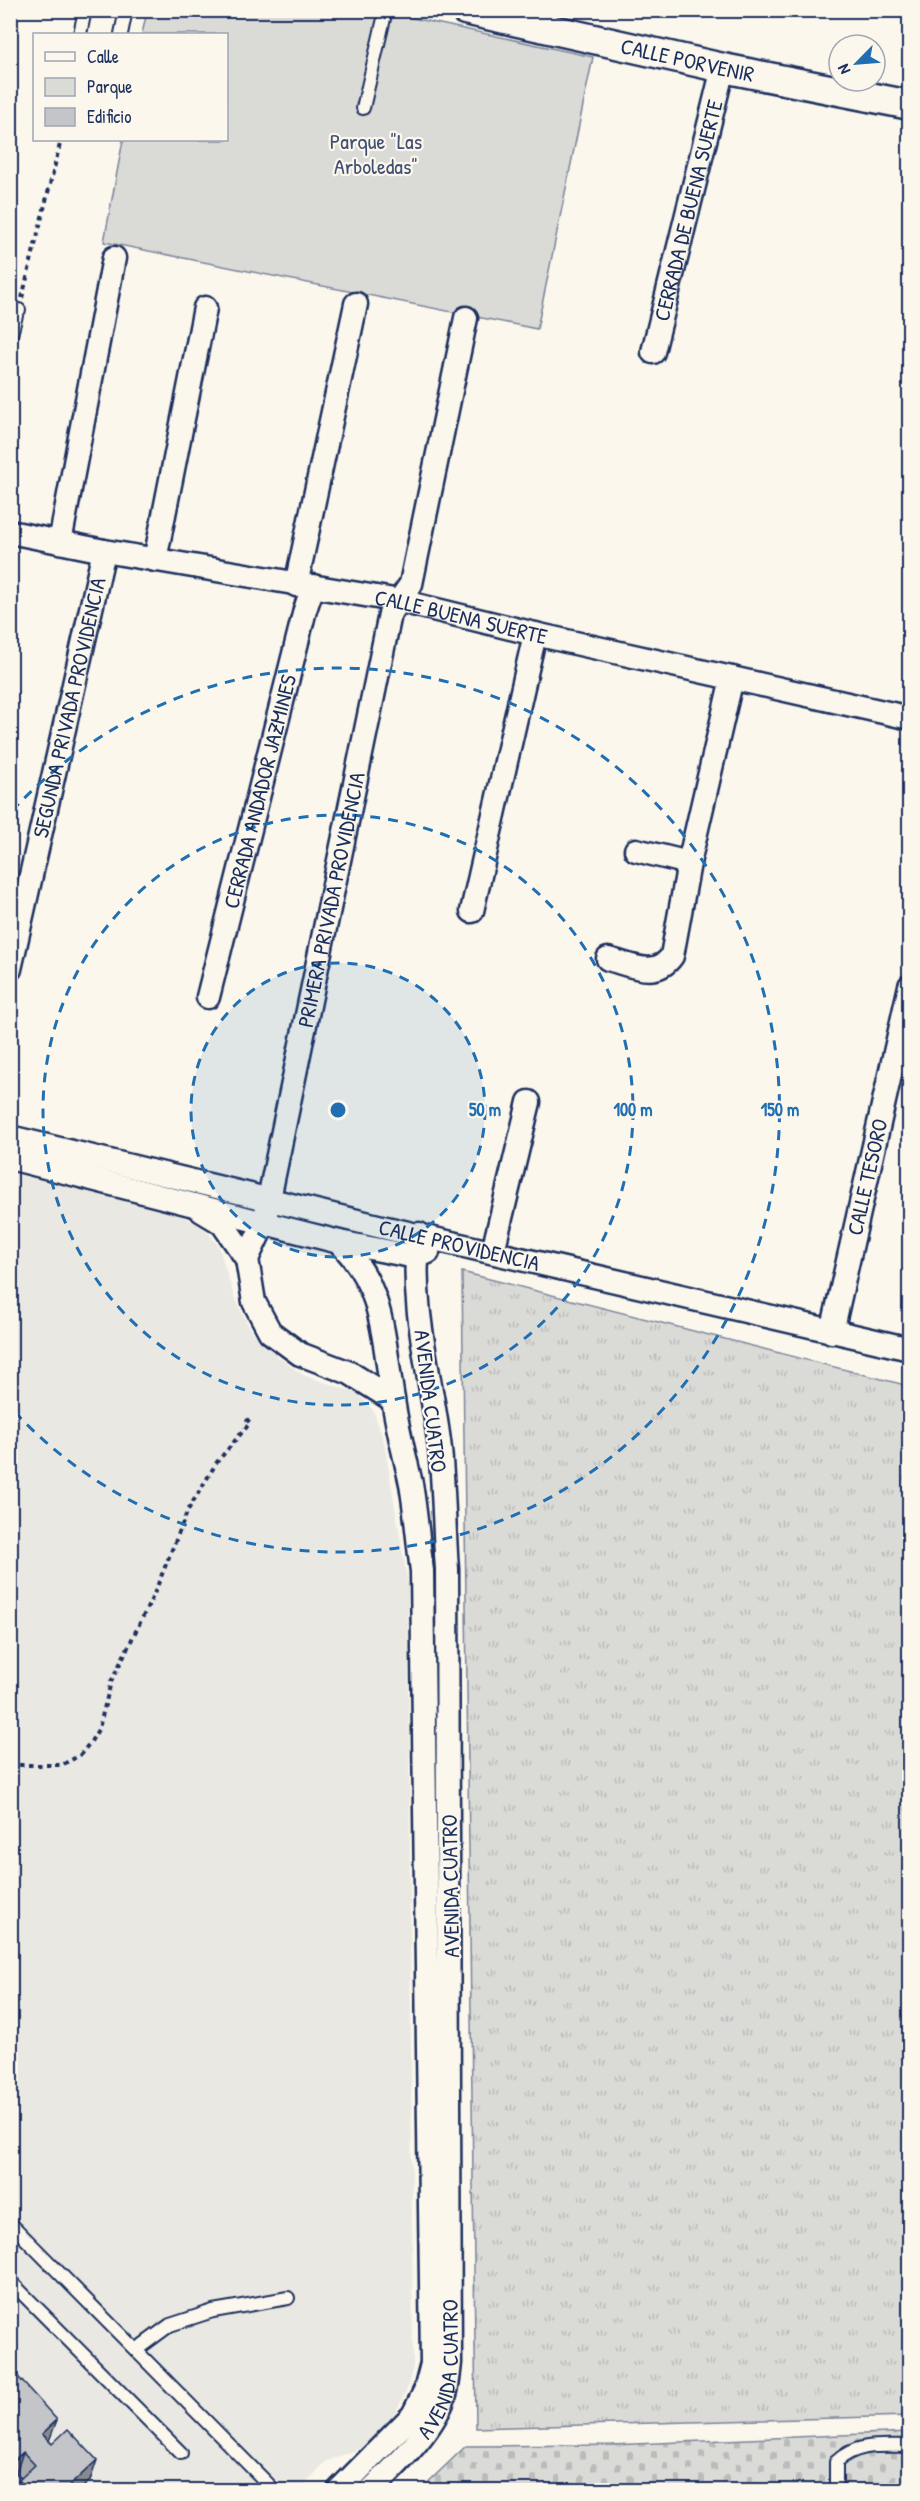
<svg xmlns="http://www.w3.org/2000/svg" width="920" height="2501" font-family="'Patrick Hand',sans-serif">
<defs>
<pattern id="grass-tufts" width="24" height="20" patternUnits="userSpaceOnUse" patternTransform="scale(1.5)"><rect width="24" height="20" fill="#dadad7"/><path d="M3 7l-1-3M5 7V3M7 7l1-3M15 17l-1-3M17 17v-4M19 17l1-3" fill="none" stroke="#babbbb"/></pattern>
<pattern id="cemetery-stones" width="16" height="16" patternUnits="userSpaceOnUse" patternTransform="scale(1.5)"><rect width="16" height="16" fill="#dadad7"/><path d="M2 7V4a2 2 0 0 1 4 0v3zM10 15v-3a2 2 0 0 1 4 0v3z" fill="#babbbb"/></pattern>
</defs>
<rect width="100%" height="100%" fill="#fbf7ec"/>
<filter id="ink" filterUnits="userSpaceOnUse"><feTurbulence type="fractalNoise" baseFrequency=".0167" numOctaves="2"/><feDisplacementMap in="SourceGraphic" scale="12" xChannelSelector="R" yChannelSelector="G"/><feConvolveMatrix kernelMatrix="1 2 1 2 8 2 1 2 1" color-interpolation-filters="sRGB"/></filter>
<g filter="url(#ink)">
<polygon fill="#eae8e2" points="11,1173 180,1214 205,1229 218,1245 234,1296 250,1329 278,1357 303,1375 357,1393 373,1410 384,1442 408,1584 413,2367 407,2390 395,2413 379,2431 361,2448 325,2462 300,2490 11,2490"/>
<polygon fill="url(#grass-tufts)" stroke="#7a849a" stroke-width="1.5" points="462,1272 909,1386 909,2416 476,2428"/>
<polygon fill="url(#cemetery-stones)" stroke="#7a849a" stroke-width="1.5" points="909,2432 909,2490 420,2490 466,2446 612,2445"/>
<polygon fill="#dadad7" stroke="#7a849a" stroke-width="1.5" points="147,11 380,11 593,57 537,329 104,242 123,140 226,140 226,34 142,34"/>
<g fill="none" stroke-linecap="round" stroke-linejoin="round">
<g stroke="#1b2f5e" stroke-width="16">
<g id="service">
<polyline points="80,34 85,10"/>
<polyline points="121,34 126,10"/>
<polyline points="363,108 386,10"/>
<polyline points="10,338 17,312 19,310"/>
<polyline points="10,2223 274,2490"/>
<polyline points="10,2281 181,2453"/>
<polyline points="136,2350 170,2325 213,2311 288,2298"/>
<path d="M836,2490v-28c21,-20 46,-16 74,-16"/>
</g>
</g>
<g stroke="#1b2f5e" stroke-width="27">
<g id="minor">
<path id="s1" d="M653,352l70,-284"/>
<path id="s2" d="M10,532l94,19 296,50 135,33 375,84"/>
<polyline points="60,542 114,258"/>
<polyline points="155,560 205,308"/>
<polyline points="296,585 356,304"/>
<polyline points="636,850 689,863"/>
<polyline points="472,911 535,634"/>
<path d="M608,959c23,6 48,20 64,-3l17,-93 43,-185"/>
<path id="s3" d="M10,969l94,-418"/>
<path id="s4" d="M208,997l97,-387 8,-24"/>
<path id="s5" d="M10,1137l368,89 532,123"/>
<polyline points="10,1158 339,1242 416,1257 428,1252"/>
<polyline points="202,1211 222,1223 247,1259 254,1302 270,1332 300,1354 350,1373 393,1400"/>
<polyline points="493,1251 529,1102"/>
<path id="s6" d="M247,1259l17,-36 126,-609 21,-30 55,-266"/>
<path id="s7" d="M832,1332l78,-346"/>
<path d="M339,2490l74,-75 12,-24 7,-27 -10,-793c-4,-29 -6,-58 -11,-87 -6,-28 -14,-56 -18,-85 -10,-59 -8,-112 -54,-157"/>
<path id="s8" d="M371,2490c26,-25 66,-63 75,-99 2,-9 3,-19 4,-28l-3,-794c-3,-40 -3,-80 -7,-120 -8,-70 -31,-144 -21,-215"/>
</g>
</g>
<g stroke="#1b2f5e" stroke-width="33">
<g id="tertiary">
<path id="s9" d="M465,10l258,58 187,37"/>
</g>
</g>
<g stroke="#1b2f5e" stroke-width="4" stroke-dasharray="4.5 4.5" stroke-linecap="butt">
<polyline points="22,298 61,140"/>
<polyline points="10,1765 62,1765 80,1755 90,1743 99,1728 111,1682 154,1594 188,1510 217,1462 250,1423 246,1418"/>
</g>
<use href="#service" stroke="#fbf7ec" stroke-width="12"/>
<use href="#minor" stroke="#fbf7ec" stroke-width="22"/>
<use href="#tertiary" stroke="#fbf7ec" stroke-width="28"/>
</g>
<polygon fill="#a8a9ad" stroke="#1b2f5e" stroke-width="1.5" points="10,2368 49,2441 90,2481 79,2490 15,2490 19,2480 21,2478 16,2473"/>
<g fill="#888a8d" stroke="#1b2f5e" stroke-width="1.5">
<polygon points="57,2420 49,2441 42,2434"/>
<polygon points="23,2452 16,2473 10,2478 10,2464"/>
<polygon points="97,2460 90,2481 79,2490 65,2490"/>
</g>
<polygon fill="#c3c5c9" stroke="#1b2f5e" stroke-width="1.5" points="10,2368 57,2420 42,2434 52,2444 68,2429 97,2460 65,2490 28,2490 19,2480 35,2465 23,2452 10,2464"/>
</g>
<circle cx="338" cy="1110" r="147" fill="#1f6fb2" fill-opacity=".12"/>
<g fill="none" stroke="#1f6fb2" stroke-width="3" stroke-dasharray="10 8">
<circle cx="338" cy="1110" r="147"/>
<circle cx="338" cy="1110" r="295"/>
<path d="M12 811A442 442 0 1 1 12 1409"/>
</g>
<g text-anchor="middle" stroke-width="4.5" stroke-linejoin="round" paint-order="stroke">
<g font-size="22" fill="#1b2f5e" stroke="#fbf7ec">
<text dy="8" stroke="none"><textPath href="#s9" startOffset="228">CALLE PORVENIR</textPath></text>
<text dy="8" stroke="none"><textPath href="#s1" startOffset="146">CERRADA DE BUENA SUERTE</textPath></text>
<text dy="8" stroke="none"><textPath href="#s2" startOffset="459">CALLE BUENA SUERTE</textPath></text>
<text dy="8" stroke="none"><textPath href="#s3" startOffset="268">SEGUNDA PRIVADA PROVIDENCIA</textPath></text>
<text dy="8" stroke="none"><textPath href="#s4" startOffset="212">CERRADA ANDADOR JAZMINES</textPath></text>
<text dy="8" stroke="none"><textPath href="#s6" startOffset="370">PRIMERA PRIVADA PROVIDENCIA</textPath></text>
<text dy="8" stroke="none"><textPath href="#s7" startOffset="159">CALLE TESORO</textPath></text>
<text dy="8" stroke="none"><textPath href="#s5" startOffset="462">CALLE PROVIDENCIA</textPath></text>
<text transform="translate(431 1401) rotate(83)" y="8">AVENIDA CUATRO</text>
<text transform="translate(450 1886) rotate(-91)" y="8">AVENIDA CUATRO</text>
<text dy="8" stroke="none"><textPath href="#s8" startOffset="146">AVENIDA CUATRO</textPath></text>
</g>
<g font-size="22" fill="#415176" stroke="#fbf7ec">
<text x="376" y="149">Parque "Las<tspan x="376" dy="25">Arboledas"</tspan></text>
</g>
</g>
<circle cx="338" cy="1110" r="9" fill="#1f6fb2" stroke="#fbf7ec" stroke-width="3"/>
<g font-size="18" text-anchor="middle" font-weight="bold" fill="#1f6fb2" stroke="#fbf7ec" stroke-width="4.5" stroke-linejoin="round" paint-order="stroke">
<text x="485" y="1116">50 m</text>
<text x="633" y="1116">100 m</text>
<text x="780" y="1116">150 m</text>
</g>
<rect width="920" height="2501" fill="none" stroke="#fbf7ec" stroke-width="36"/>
<rect x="18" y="18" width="884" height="2465" fill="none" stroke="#1b2f5e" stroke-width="2" filter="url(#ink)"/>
<rect x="33" y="33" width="195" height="108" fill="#fbf7ec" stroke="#a1a7b3" stroke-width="1.5"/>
<rect x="45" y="52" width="30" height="9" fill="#fbf7ec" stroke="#a1a7b3" stroke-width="1.5"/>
<text x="87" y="63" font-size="18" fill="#1b2f5e">Calle</text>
<rect x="45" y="78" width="30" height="18" fill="#dadad7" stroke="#a1a7b3" stroke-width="1.5"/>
<text x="87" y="93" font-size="18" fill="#1b2f5e">Parque</text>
<rect x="45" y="108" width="30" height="18" fill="#c3c5c9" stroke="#a1a7b3" stroke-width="1.5"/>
<text x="87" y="123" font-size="18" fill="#1b2f5e">Edificio</text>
<g transform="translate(857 63) rotate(245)"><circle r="28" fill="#fbf7ec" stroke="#a1a7b3" stroke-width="1.5"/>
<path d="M0-4.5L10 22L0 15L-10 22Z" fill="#1f6fb2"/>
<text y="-9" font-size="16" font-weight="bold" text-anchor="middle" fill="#1b2f5e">N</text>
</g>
</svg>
